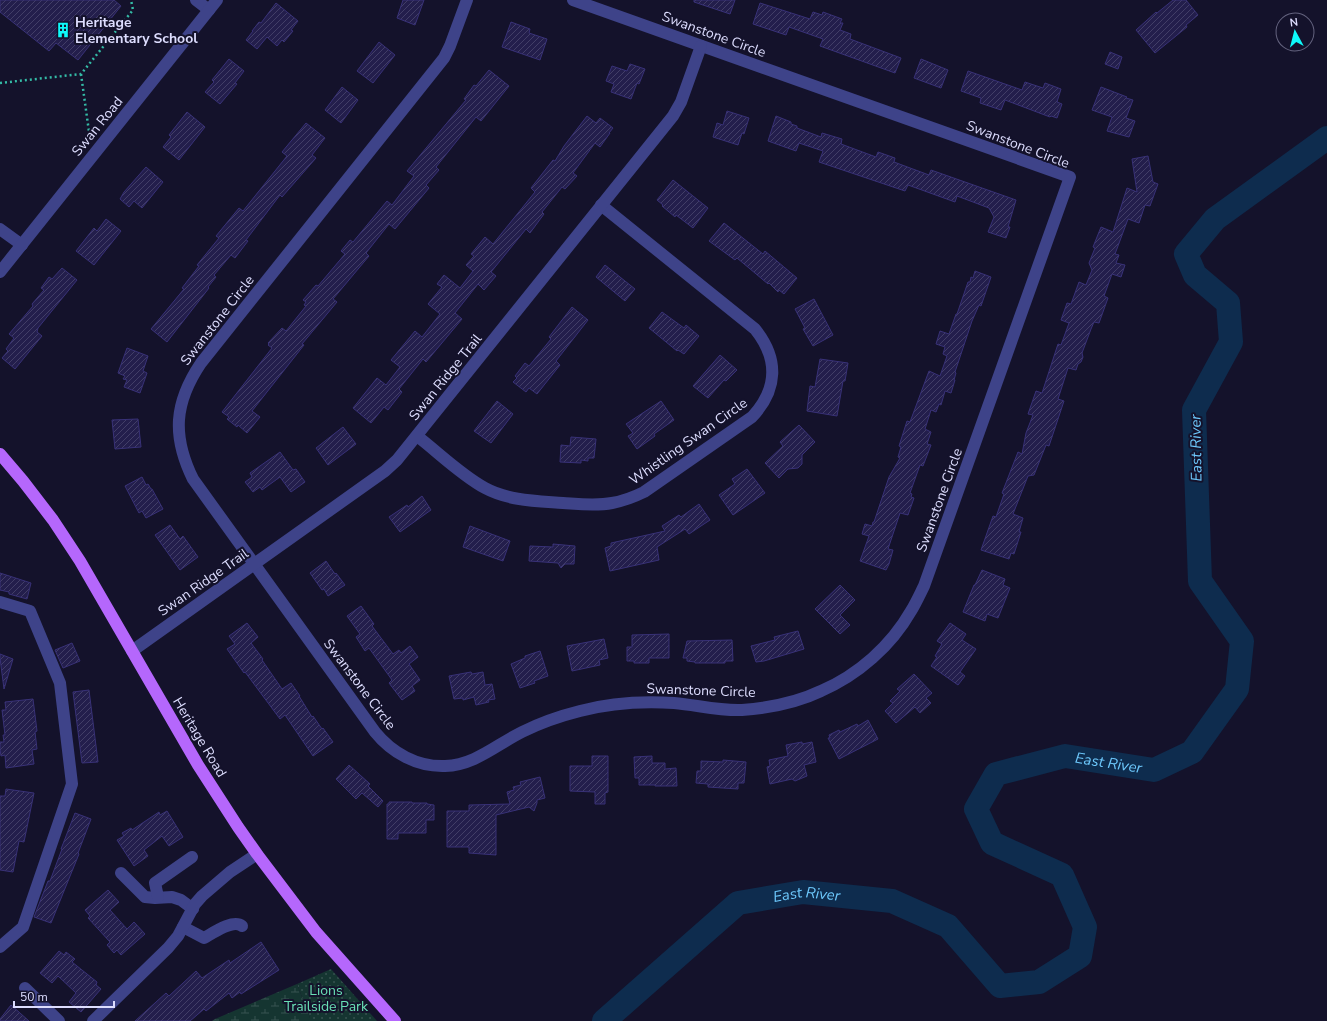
<svg xmlns="http://www.w3.org/2000/svg" width="1327" height="1021" font-family="'Nunito Sans',sans-serif">
<defs>
<pattern id="grass-dots" width="8" height="8" patternUnits="userSpaceOnUse"><rect width="8" height="8" fill="#153531"/><path d="M2 2h.1M6 6h.1" fill="none" stroke="#375250" stroke-width="1.8" stroke-linecap="round"/></pattern>
<pattern id="wetland-marsh" width="20" height="14" patternUnits="userSpaceOnUse"><rect width="20" height="14" fill="#153531"/><path d="M1 5h8M5 5V1M11 12h8M15 12V8" fill="none" stroke="#375250"/></pattern>
<pattern id="building-hatch" width="6" height="6" patternUnits="userSpaceOnUse"><rect width="6" height="6" fill="#231e4c"/><path d="M-1 1l2-2M0 6l6-6M5 7l2-2" fill="none" stroke="#423e67"/></pattern>
</defs>
<rect width="100%" height="100%" fill="#14122b"/>
<polygon fill="url(#grass-dots)" points="331,969 377,1021 310,1021 310,1018 297,984"/>
<polygon fill="url(#wetland-marsh)" points="297,984 310,1018 310,1021 212,1021 215,1019"/>
<g fill="none" stroke-linecap="round" stroke-linejoin="round">
<path stroke="#0e2c4e" stroke-width="24" id="s1" d="M604,1021l134,-118 65,-11 89,9 56,25 52,60 39,-4 41,-26 5,-29 -23,-52 -70,-32 -16,-34 20,-35 69,-18 89,14 38,-18 45,-63 5,-48 -42,-60 -6,-171 37,-68 -3,-39 -33,-28 -9,-21 29,-35 112,-81"/>
</g>
<g fill="url(#building-hatch)" stroke="#383177">
<polygon points="0,0 114,0 121,6 78,60 56,43 49,51 0,12"/>
<polygon points="403,0 424,0 415,25 397,18"/>
<polygon points="694,0 735,0 730,14 694,2"/>
<polygon points="1173,0 1186,0 1198,15 1186,25 1187,27 1155,53 1136,30 1156,12 1157,13"/>
<polygon points="276,3 298,21 291,30 293,31 284,42 282,40 277,46 267,37 257,49 246,40 253,31 252,31 259,22 261,23"/>
<polygon points="760,3 810,19 813,12 822,15 823,12 842,19 840,23 843,23 840,30 851,34 850,39 901,58 895,73 820,46 823,39 789,27 786,35 753,24"/>
<polygon points="511,22 530,29 529,33 547,39 540,60 502,47"/>
<polygon points="379,42 395,55 373,83 357,71"/>
<polygon points="1110,52 1122,57 1118,69 1105,64"/>
<polygon points="229,59 244,71 235,83 237,84 220,104 205,92 214,82 212,80"/>
<polygon points="921,59 948,70 941,88 914,78"/>
<polygon points="630,64 645,69 639,84 637,83 631,99 611,92 614,84 606,81 612,66 627,71"/>
<polygon points="489,70 509,86 481,121 476,117 436,167 439,170 426,185 429,188 395,229 389,224 366,253 369,256 333,299 337,302 302,344 304,345 252,411 260,417 247,433 238,425 237,427 227,419 229,417 222,412 272,348 268,345 269,344 268,343 282,328 286,331 306,306 304,305 306,302 303,300 316,285 318,286 345,254 341,251 350,240 353,242 387,201 392,205 414,176 407,171 466,100 464,99 474,85 476,86"/>
<polygon points="968,71 1022,90 1025,82 1043,88 1045,83 1061,89 1057,102 1062,104 1057,118 1051,116 1050,117 1005,100 1001,110 980,103 981,98 961,91"/>
<polygon points="342,87 358,100 341,123 325,110"/>
<polygon points="1101,87 1127,97 1126,98 1133,100 1126,118 1135,121 1129,137 1107,131 1112,117 1092,110"/>
<polygon points="727,111 749,118 744,134 742,133 738,145 713,137 717,123 723,125"/>
<polygon points="187,112 205,127 179,160 163,147 171,137 169,135"/>
<polygon points="587,116 596,123 600,118 613,128 609,133 610,133 600,147 595,143 573,173 577,176 565,189 562,187 542,212 544,214 530,233 526,229 513,245 491,272 496,276 484,290 478,284 455,313 462,319 426,362 423,359 399,389 402,392 388,410 384,407 371,423 353,408 377,378 386,385 400,367 391,360 415,331 422,337 440,314 428,304 442,287 437,284 444,275 460,288 473,271 466,265 474,256 471,254 485,237 493,244 535,192 531,188 553,160 555,161 564,146"/>
<polygon points="776,116 791,122 791,124 797,126 797,128 821,137 822,133 842,139 841,144 876,157 878,152 895,158 894,162 929,175 931,170 1016,200 1008,227 1010,227 1006,238 988,232 994,217 989,208 957,196 955,202 908,185 905,191 819,162 823,151 799,143 796,151 768,141"/>
<polygon points="306,123 325,138 312,155 316,158 282,197 280,195 246,240 248,241 235,258 231,255 214,275 216,277 208,287 209,288 167,342 151,329 184,289 182,288 199,266 197,265 219,238 216,236 239,208 243,211 287,156 282,152"/>
<polygon points="1148,156 1153,182 1158,184 1150,206 1145,205 1139,223 1128,219 1115,254 1119,255 1116,263 1125,265 1121,277 1112,274 1104,296 1108,298 1099,323 1094,322 1091,329 1082,353 1083,357 1081,362 1078,364 1076,370 1068,368 1058,399 1064,401 1049,446 1046,445 1034,475 1028,476 1013,514 1023,518 1019,532 1021,532 1014,554 1011,553 1009,559 981,550 993,516 996,517 1004,494 1002,493 1018,452 1022,454 1026,433 1033,415 1028,414 1036,391 1042,393 1058,344 1061,345 1069,323 1061,320 1067,303 1071,304 1079,282 1086,285 1092,270 1089,263 1095,248 1093,247 1101,227 1113,232 1127,188 1137,192 1132,159"/>
<polygon points="146,167 163,182 142,208 134,201 129,207 120,199 124,192"/>
<polygon points="673,180 708,208 693,228 676,215 675,217 662,206 663,205 657,200"/>
<polygon points="106,219 121,231 94,265 76,251 94,228 97,231"/>
<polygon points="724,223 763,254 765,251 797,278 784,294 779,290 778,292 769,283 768,284 737,258 735,260 709,241"/>
<polygon points="605,265 635,289 625,301 596,277"/>
<polygon points="62,268 77,280 38,328 37,332 42,336 15,369 2,358 8,351 6,349 14,338 9,334 33,306 32,304 44,290 41,288 49,277 52,279"/>
<polygon points="975,271 991,277 981,306 979,305 972,321 955,372 956,373 954,380 955,380 951,393 945,391 941,405 939,404 936,412 931,410 925,429 931,432 927,444 931,445 923,466 920,465 910,493 912,494 911,497 914,498 908,515 900,513 888,549 893,550 889,564 886,570 860,561 869,536 862,534 865,524 872,526 873,522 874,522 889,477 900,458 898,457 901,447 899,446 907,421 910,422 929,371 940,376 947,356 943,354 945,347 936,344 940,331 949,334 956,314 957,314 968,282 970,282 971,277 973,278"/>
<polygon points="814,299 833,335 813,346 803,329 805,328 795,309"/>
<polygon points="572,307 588,320 556,361 560,365 537,394 529,388 526,392 513,382 517,378 515,376 525,363 529,366 551,339 549,337"/>
<polygon points="662,312 684,328 686,325 699,336 684,354 678,350 677,351 649,328"/>
<polygon points="127,348 148,356 143,371 147,373 140,393 124,387 127,380 123,379 125,376 118,373"/>
<polygon points="720,355 737,370 726,381 724,380 708,398 693,386"/>
<polygon points="820,359 848,363 845,381 843,381 837,416 807,411 810,386 815,387"/>
<polygon points="497,401 513,414 491,443 474,431"/>
<polygon points="661,401 674,420 654,434 655,436 637,449 628,436 633,433 626,424"/>
<polygon points="138,419 141,447 115,449 112,420"/>
<polygon points="799,425 815,442 802,455 802,464 798,468 788,469 779,478 765,463 783,446 780,442"/>
<polygon points="343,427 356,444 328,465 316,448"/>
<polygon points="571,437 596,439 594,458 588,458 588,461 581,460 581,463 560,462 561,445 570,446"/>
<polygon points="280,452 293,470 296,469 305,482 291,492 280,477 262,490 260,487 253,492 245,482 252,477 250,473"/>
<polygon points="747,469 765,493 733,515 719,495 735,484 732,479"/>
<polygon points="142,477 146,485 148,484 151,489 152,489 163,509 146,518 142,511 139,513 125,486"/>
<polygon points="422,496 431,510 400,532 389,517 407,505 408,507"/>
<polygon points="699,504 710,520 689,534 685,529 657,547 659,560 610,571 605,548 611,546 611,543 665,531 662,526 679,515 681,517"/>
<polygon points="170,525 180,539 183,536 198,557 180,570 155,535"/>
<polygon points="470,526 510,541 503,561 463,547"/>
<polygon points="553,544 575,546 574,564 565,564 561,568 558,563 529,561 530,546 553,547"/>
<polygon points="326,561 335,574 336,573 345,585 328,596 324,589 322,590 310,573"/>
<polygon points="982,570 1005,579 1003,585 1010,588 998,618 987,614 985,621 963,612 974,585 975,585"/>
<polygon points="0,573 31,583 27,599 9,594 9,592 0,590"/>
<polygon points="840,585 855,600 840,615 850,625 840,634 815,609"/>
<polygon points="361,606 374,624 372,626 393,654 399,650 401,653 410,646 418,657 409,664 420,680 412,686 415,691 402,700 389,683 392,680 369,648 365,651 356,637 360,634 347,616"/>
<polygon points="247,623 258,637 251,643 263,659 262,660 282,689 291,683 300,696 299,696 312,717 313,716 322,729 323,728 333,742 313,756 285,715 280,719 245,672 244,673 227,649 235,644 229,636"/>
<polygon points="950,623 966,634 962,640 976,649 960,672 965,676 958,685 931,666 937,657 935,656 942,644 937,641"/>
<polygon points="798,631 804,649 764,661 756,662 751,646 775,640 774,637"/>
<polygon points="669,634 669,658 649,658 649,663 634,663 634,661 627,661 627,647 632,647 632,635"/>
<polygon points="604,639 608,658 599,660 600,665 572,671 567,646"/>
<polygon points="732,640 733,661 725,661 725,663 695,663 695,662 687,661 687,658 683,658 687,641"/>
<polygon points="72,643 80,661 63,668 55,650"/>
<polygon points="540,651 548,676 534,681 535,683 520,688 511,664 525,658 525,656"/>
<polygon points="0,654 13,659 4,689 0,658"/>
<polygon points="471,672 472,674 483,672 485,685 492,684 495,699 488,700 489,702 476,705 474,697 463,700 463,698 454,699 449,676"/>
<polygon points="914,674 932,693 926,698 931,703 920,713 915,707 896,723 885,711 893,703 890,701 900,691 897,689"/>
<polygon points="89,690 98,762 82,763 73,692"/>
<polygon points="33,699 37,731 35,732 37,749 32,750 34,764 6,768 5,755 1,756 0,750 0,742 4,742 3,735 5,735 2,710 6,710 5,702"/>
<polygon points="868,720 878,739 839,759 828,738 830,738 829,735 839,730 840,732 857,724 858,726"/>
<polygon points="802,742 802,744 812,742 816,762 804,765 807,776 795,781 792,779 770,784 767,767 770,766 769,760 788,756 786,745"/>
<polygon points="592,756 608,756 608,792 605,793 605,804 595,804 595,792 570,791 570,766 592,766"/>
<polygon points="652,756 652,763 665,763 665,769 676,768 677,786 655,786 655,785 639,785 639,778 635,778 634,757"/>
<polygon points="723,760 746,762 744,783 738,783 738,789 708,787 708,784 696,783 697,771 701,771 701,761 723,762"/>
<polygon points="349,765 370,784 368,786 383,801 378,807 362,793 356,799 336,779"/>
<polygon points="540,777 545,798 537,800 537,803 534,811 529,807 496,815 496,855 469,853 469,847 447,847 447,811 469,811 469,805 510,804 507,792 514,790 513,787 521,785 520,782"/>
<polygon points="6,789 34,793 24,842 19,841 13,872 0,870 0,796 5,796"/>
<polygon points="389,802 412,802 412,803 427,803 427,804 434,805 434,820 426,820 426,833 398,833 398,839 387,839 387,804 389,804"/>
<polygon points="167,811 183,837 169,846 162,836 144,850 148,856 134,866 117,840 124,836 122,833 131,828 132,830 159,812 160,815"/>
<polygon points="75,813 91,819 78,853 79,854 51,923 34,917 48,881 50,881 62,849 61,849"/>
<polygon points="108,890 119,902 110,910 127,929 134,922 145,934 121,955 117,950 114,953 107,945 110,942 88,918 90,916 85,910"/>
<polygon points="261,942 279,970 241,994 240,992 232,998 229,993 206,1011 204,1009 190,1021 135,1021 166,993 169,996 196,971 202,978 229,960 230,963"/>
<polygon points="59,951 64,955 66,952 75,959 72,962 97,982 96,985 101,989 81,1012 69,1002 76,993 58,976 52,983 40,973"/>
<polygon points="11,1005 29,1021 0,1021 0,1019"/>
</g>
<g fill="none" stroke-linecap="round" stroke-linejoin="round">
<g stroke="#34bba6" stroke-width="2.5" stroke-dasharray="2 3" stroke-linecap="butt">
<polyline points="81,74 90,139"/>
<polyline points="0,83 81,74 133,10 131,0"/>
</g>
<g stroke="#3e4389" stroke-width="12">
<polyline points="196,0 209,10"/>
<path d="M467,0l-17,46 -6,12 -243,305c-27,40 -29,73 -8,116l182,253c17,21 42,35 70,34 30,-1 51,-21 77,-34 18,-9 38,-16 58,-21 30,-8 63,-10 94,-8 23,2 45,8 68,7 27,-2 54,-7 79,-19 37,-16 70,-45 90,-80 5,-8 9,-17 13,-25l146,-409 -497,-177"/>
<polyline points="0,229 22,245"/>
<polyline points="0,272 217,0"/>
<path d="M417,436c22,17 44,39 68,52 24,13 52,13 78,15 16,1 33,3 49,0 11,-2 22,-6 32,-11l108,-75c26,-28 27,-58 3,-88l-154,-124"/>
<polyline points="0,602 30,611 60,683 72,784 23,927 0,947"/>
<polyline points="132,651 385,471 397,460 673,116 681,102 701,46"/>
<polyline points="121,873 145,897 155,898 172,897 181,900 193,909"/>
<polyline points="158,897 155,883 192,857"/>
<path d="M183,927l21,11c9,-5 29,-19 38,-12"/>
<polyline points="25,988 59,1021"/>
<polyline points="93,1021 168,948 178,936 195,904 202,896 230,872 257,854"/>
</g>
<polyline stroke="#b567fc" stroke-width="12" points="0,454 23,481 53,520 80,561 198,765 238,827 257,854 316,932 395,1021"/>
</g>
<defs>
<g id="building-bare" transform="scale(1.2)"><path d="M-4-6H4V6H1V3H-1V6H-4ZM-2.5-4.3h1.7v1.8h-1.7ZM.8-4.3h1.7v1.8H.8ZM-2.5-1h1.7V.8h-1.7ZM.8-1h1.7V.8H.8Z" fill="#0ef9fa" stroke="#14122b" stroke-width="2.5" paint-order="stroke"/></g>
</defs>
<g fill-rule="evenodd">
<use href="#building-bare" x="63" y="30"/>
</g>
<g text-anchor="middle" stroke-width="4" stroke-linejoin="round" paint-order="stroke">
<g font-size="14" font-weight="bold" fill="#ddddfe" stroke="#14122b" text-anchor="start">
<text x="75" y="27">Heritage<tspan x="75" dy="16">Elementary School</tspan></text>
</g>
<g font-size="14" fill="#ddddfe" stroke="#14122b">
<text transform="translate(714 34) rotate(20)" y="5">Swanstone Circle</text>
<text transform="translate(97 126) rotate(-51)" y="5">Swan Road</text>
<text transform="translate(1018 144) rotate(21)" y="5">Swanstone Circle</text>
<text transform="translate(217 320) rotate(-52)" y="5">Swanstone Circle</text>
<text transform="translate(445 377) rotate(-51)" y="5">Swan Ridge Trail</text>
<text transform="translate(688 441) rotate(-35)" y="5">Whistling Swan Circle</text>
<text transform="translate(939 500) rotate(-70)" y="5">Swanstone Circle</text>
<text transform="translate(203 582) rotate(-35)" y="5">Swan Ridge Trail</text>
<text transform="translate(360 684) rotate(53)" y="5">Swanstone Circle</text>
<text transform="translate(701 690) rotate(2)" y="5">Swanstone Circle</text>
<text transform="translate(200 737) rotate(59)" y="5">Heritage Road</text>
</g>
<g font-size="14" fill="#69dfb5" stroke="#14122b">
<text x="326" y="995">Lions<tspan x="326" dy="16">Trailside Park</tspan></text>
</g>
<g font-size="15" font-style="italic" fill="#6dc8fc" stroke="#14122b">
<text transform="translate(1196 448) rotate(-91)" y="5">East River</text>
<text dy="5" stroke="none"><textPath href="#s1" startOffset="919">East River</textPath></text>
<text dy="5" stroke="none"><textPath href="#s1" startOffset="248">East River</textPath></text>
</g>
</g>
<g transform="translate(1295 32) rotate(353)"><circle r="19" fill="#14122b" stroke="#64637f"/>
<path d="M0-3L7 15L0 10L-7 15Z" fill="#0ef9fa"/>
<text y="-6" font-size="11" font-weight="bold" text-anchor="middle" fill="#ddddfe">N</text>
</g>
<path d="M14 1001v6h100v-6" fill="none" stroke="#ddddfe" stroke-width="2"/>
<text x="20" y="1001" font-size="12" fill="#ddddfe" stroke="#14122b" stroke-width="3" paint-order="stroke">50 m</text>
</svg>
